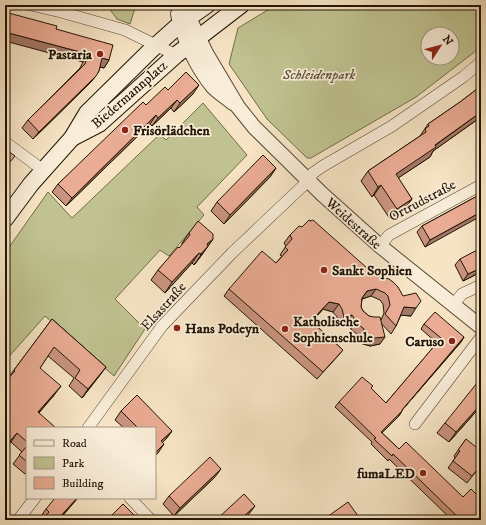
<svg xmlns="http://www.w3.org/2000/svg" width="486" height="525" font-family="'IM FELL DW Pica',serif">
<rect width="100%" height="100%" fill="#f6e4c4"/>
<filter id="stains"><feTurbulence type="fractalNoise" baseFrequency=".005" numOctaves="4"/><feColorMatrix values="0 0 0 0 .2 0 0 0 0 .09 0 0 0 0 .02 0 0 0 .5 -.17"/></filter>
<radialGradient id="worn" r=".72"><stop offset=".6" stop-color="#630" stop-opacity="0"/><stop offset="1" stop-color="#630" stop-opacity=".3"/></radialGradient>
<g fill="#c0c391" stroke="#706c4a" fill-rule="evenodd">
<polygon points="102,5 129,5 135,8 130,24 117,19 108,7"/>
<path d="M276,5h205v42l-65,50 -105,61h-4l-40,-39 -38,-55 9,-36zM428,34h24v24h-24z"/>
<polygon points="203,103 247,155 197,207 204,215 169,256 160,250 115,299 145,329 114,376 45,316 5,361 5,253 48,192 72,218 160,134 166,140"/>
</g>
<path fill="#9dbeb6" stroke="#6b7a6f" d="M393,5h24c-8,6 -16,6 -24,0z"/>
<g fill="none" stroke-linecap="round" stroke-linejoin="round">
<g stroke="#564834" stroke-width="12">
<g id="minor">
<polyline points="31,5 61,12 125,30 176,55"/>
<polyline points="5,142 43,170"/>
<polyline points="380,246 389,235 481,185"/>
<polyline points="453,305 462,294 481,285"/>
<polyline points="415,424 481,337"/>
<polyline points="88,428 162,326 232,253 308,181 313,173 323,166 392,126 463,77 481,62"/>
<polyline points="130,498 151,520"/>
<polyline points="18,520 35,498"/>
</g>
</g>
<g stroke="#564834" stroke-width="16">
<g id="tertiary">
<polyline points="179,5 189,18 206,53 238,107 254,127 322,194 380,246 481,327"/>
<path d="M178,14c5,24 19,54 35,73 6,6 14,11 20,16"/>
</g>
</g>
<g stroke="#211404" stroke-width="18">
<g id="secondary">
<polyline points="72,138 99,124 176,55 241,5"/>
<polyline points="5,219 31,184 72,138 87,113 151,50 180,24 207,5"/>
</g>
</g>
<use href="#minor" stroke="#f9edd9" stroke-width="11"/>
<use href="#tertiary" stroke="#f9edd9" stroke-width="14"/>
<use href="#secondary" stroke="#f9edd9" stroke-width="16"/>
</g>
<g fill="#c9947f" stroke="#211404" fill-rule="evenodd">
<polygon points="56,29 109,60 104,68 100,67 99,71 90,83 33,139 22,128 28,120 80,68 83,62"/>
<polygon points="481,86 481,117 433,151 430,157 398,178 412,199 405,208 390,219 374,195 372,197 361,181 368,171 420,136 428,124 460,102"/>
<polygon points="168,90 193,94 174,112 171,108 152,126 150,124 66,206 52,192 58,184 146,105"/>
<polygon points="276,168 270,177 224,224 211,211 217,202"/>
<polygon points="481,194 425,247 417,232 422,226"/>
<path d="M309,220l102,96 -10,-1 -5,11 -5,8 -10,-11 -1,21 -10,2 -13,-4 2,-6 -7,-6 -6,-7 -7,2 -2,-8 -4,-5 -10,-3 -11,13 31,28 -6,7 -20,22 -93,-83 5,-7 47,-26 6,-7 -2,-1 6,-9 -2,-3 6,-8 12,-8zM371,296l9,4 3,4 1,9 -3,7 -12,-4 -6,-5 -2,-4 1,-8z"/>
<polygon points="189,233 213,239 201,256 194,265 192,263 165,293 151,280 158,270 182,245 182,243"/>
<polygon points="460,259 481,272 463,281 455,265"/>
<polygon points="52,319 106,367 100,375 82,398 69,386 74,378 48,356 40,368 55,394 39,413 27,428 27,471 25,474 13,464 22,452 11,442 8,378"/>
<polygon points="424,324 464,337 461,342 402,410 399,416 382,433 399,449 481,520 452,520 389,459 388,461 371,444 372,442 335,407 339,402 371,389 386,403 437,343 421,329"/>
<polygon points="481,406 449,442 437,433 445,423"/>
<polygon points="121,411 172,431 166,439 162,443 158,453 155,456 155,428 124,428 115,420"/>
<polygon points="466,439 481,465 467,483 448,468 455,458 454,456"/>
<polygon points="215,477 174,516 163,504 169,496"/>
<polygon points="78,498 44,518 41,516 46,509"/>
<polygon points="327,517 361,520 324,520"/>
</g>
<g fill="#a47868" stroke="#211404">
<polygon points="5,32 88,54 83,62 5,41"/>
<polygon points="102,58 109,60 104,68 97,66"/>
<polygon points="96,76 90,83 33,139 39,132"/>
<polygon points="199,85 193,94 174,112 180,103"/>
<polygon points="177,100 171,108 152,126 158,118"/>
<polygon points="481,112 481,117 433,151 430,157 389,184 396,174"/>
<polygon points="156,115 150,124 66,206 72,198"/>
<polygon points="276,168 270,177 224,224 230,215"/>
<polygon points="381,185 374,195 372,197 378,187"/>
<polygon points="412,199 405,208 390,219 397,209"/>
<polygon points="481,212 481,216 425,247 430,240"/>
<polygon points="213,239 201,256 194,265 203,252 200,255 207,244"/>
<polygon points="199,253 192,263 165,293 172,282"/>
<polygon points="481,268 481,272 463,281 468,274"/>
<polygon points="376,289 371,296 362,299 357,306 367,291"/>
<polygon points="329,302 339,304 333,312 323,309 306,329 311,321"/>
<polygon points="404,307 416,308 411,316 399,315"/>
<polygon points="352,315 346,323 339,325 344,317"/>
<polygon points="362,334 385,337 380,344 370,346 357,342"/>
<polygon points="464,337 461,342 398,415 402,410"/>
<polygon points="106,367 100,375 82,398 88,389"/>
<polygon points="61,386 55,394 32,420 38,412"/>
<polygon points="481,404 481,406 449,442 456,432"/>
<polygon points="402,411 399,416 378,437 381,432"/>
<polygon points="172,431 166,439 155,450 161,441"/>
<polygon points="17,433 11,442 5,449 5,447"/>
<polygon points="164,444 158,453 155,456 155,453"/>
<polygon points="221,469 215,477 174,516 180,508"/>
<polygon points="77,498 78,498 59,520 58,520"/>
<polygon points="255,506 249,514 243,520 240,520"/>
</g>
<g fill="#eaac94" stroke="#211404">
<polygon points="5,12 57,26 56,29 113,45 109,60 102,58 99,71 96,76 39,132 28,120 85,64 88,54 5,32"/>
<polygon points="186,72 199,85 180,103 177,100 158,118 156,115 72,198 58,184 143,102 146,105 165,87 168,90"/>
<polygon points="481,86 481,112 435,145 436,147 396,174 412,199 397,209 381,185 378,187 368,171 426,132 425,129 429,126 428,124 460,102"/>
<polygon points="5,149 15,156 5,168"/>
<polygon points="263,155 276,168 230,215 217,202"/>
<polygon points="481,194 481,212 430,240 422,226"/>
<polygon points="309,220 311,221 313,220 376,276 389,279 393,282 398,287 403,296 416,293 421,301 416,308 404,307 396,326 385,314 390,305 388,296 385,293 376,289 367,291 362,298 361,307 363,311 369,316 374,317 380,317 385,337 375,338 362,334 364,329 357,323 352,315 344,317 342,309 339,304 329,302 311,321 343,350 323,372 229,289 262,251 276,263 288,250 285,247 292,239 290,235 299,226 302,227"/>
<polygon points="198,221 213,234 213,239 207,244 208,246 201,254 199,253 172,282 158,270 178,247 179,248 190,235 189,233"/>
<polygon points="481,248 481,268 468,274 460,259"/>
<polygon points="435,312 464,337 402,410 402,411 381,432 399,449 406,442 463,497 471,489 481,499 481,520 461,520 393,454 392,456 374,439 376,438 339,402 362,377 373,386 371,388 386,403 441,338 424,324"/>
<polygon points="52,319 106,367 88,389 75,378 80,370 54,347 40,368 61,386 38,412 56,428 27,428 27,442 17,433 5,447 5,382 15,371 14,370"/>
<polygon points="481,378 481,404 456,432 445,423"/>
<polygon points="137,395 172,431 161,441 164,444 155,453 155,428 138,428 121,411"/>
<polygon points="466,439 481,451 481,465 472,476 453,461 460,451 458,450"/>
<polygon points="27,446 27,462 19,455"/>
<polygon points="210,457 221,469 180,508 169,496"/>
<polygon points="244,494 255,506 240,520 216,520"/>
<polygon points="55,498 77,498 58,519 59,520 43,520 49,512 46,509"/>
<polygon points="348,502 361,520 329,520 327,517"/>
<polygon points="123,504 135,516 131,520 107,520"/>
</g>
<g fill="#8f2418" stroke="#f9edd9" stroke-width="1.5">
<circle cx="100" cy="54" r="4"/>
<circle cx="125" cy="130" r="4"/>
<circle cx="324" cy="270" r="4"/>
<circle cx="177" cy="328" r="4"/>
<circle cx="285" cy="329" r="4"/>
<circle cx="452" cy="341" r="4"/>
<circle cx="423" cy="473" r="4"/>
</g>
<g text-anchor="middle" stroke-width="3.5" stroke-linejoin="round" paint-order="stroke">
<g font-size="14" font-weight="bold" fill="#211404" stroke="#f9edd9" text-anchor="start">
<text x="92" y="59" text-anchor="end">Pastaria</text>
<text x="133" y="135">Frisörlädchen</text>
<text x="332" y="275">Sankt Sophien</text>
<text x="293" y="326">Katholische<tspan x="293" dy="16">Sophienschule</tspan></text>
<text x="185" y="333">Hans Podeyn</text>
<text x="444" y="346" text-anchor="end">Caruso</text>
<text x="415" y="478" text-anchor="end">fumaLED</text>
</g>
<g font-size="14" font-style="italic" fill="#595135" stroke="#f9edd9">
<text x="319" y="79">Schleidenpark</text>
</g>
<g font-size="14" fill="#211404" stroke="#f9edd9">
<text transform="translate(129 94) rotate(-41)" y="5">Biedermannplatz</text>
<text transform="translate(422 200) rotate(-28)" y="5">Ortrudstraße</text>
<text transform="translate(354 223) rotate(42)" y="5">Weidestraße</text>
<text transform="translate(163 306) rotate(-48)" y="5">Elsastraße</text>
</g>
</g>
<rect width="486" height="525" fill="none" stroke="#f6e4c4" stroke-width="20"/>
<rect x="6" y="6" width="474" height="513" fill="none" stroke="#211404" stroke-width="2"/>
<rect x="10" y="10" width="466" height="505" fill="none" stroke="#211404"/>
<rect x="26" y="427" width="130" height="72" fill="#f9edd9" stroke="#a39684"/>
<rect x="34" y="440" width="20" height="6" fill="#f9edd9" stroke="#a39684"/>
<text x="62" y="447" font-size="12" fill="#211404">Road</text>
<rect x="34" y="457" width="20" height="12" fill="#c0c391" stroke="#a39684"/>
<text x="62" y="467" font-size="12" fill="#211404">Park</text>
<rect x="34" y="477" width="20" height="12" fill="#eaac94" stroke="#a39684"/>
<text x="62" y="487" font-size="12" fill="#211404">Building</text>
<g transform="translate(440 46) rotate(54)"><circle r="19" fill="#f9edd9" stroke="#a39684"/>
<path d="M0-3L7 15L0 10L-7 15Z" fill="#8f2418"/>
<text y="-6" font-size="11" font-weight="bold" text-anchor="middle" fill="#211404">N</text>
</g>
<rect width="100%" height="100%" filter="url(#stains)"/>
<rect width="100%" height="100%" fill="url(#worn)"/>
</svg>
